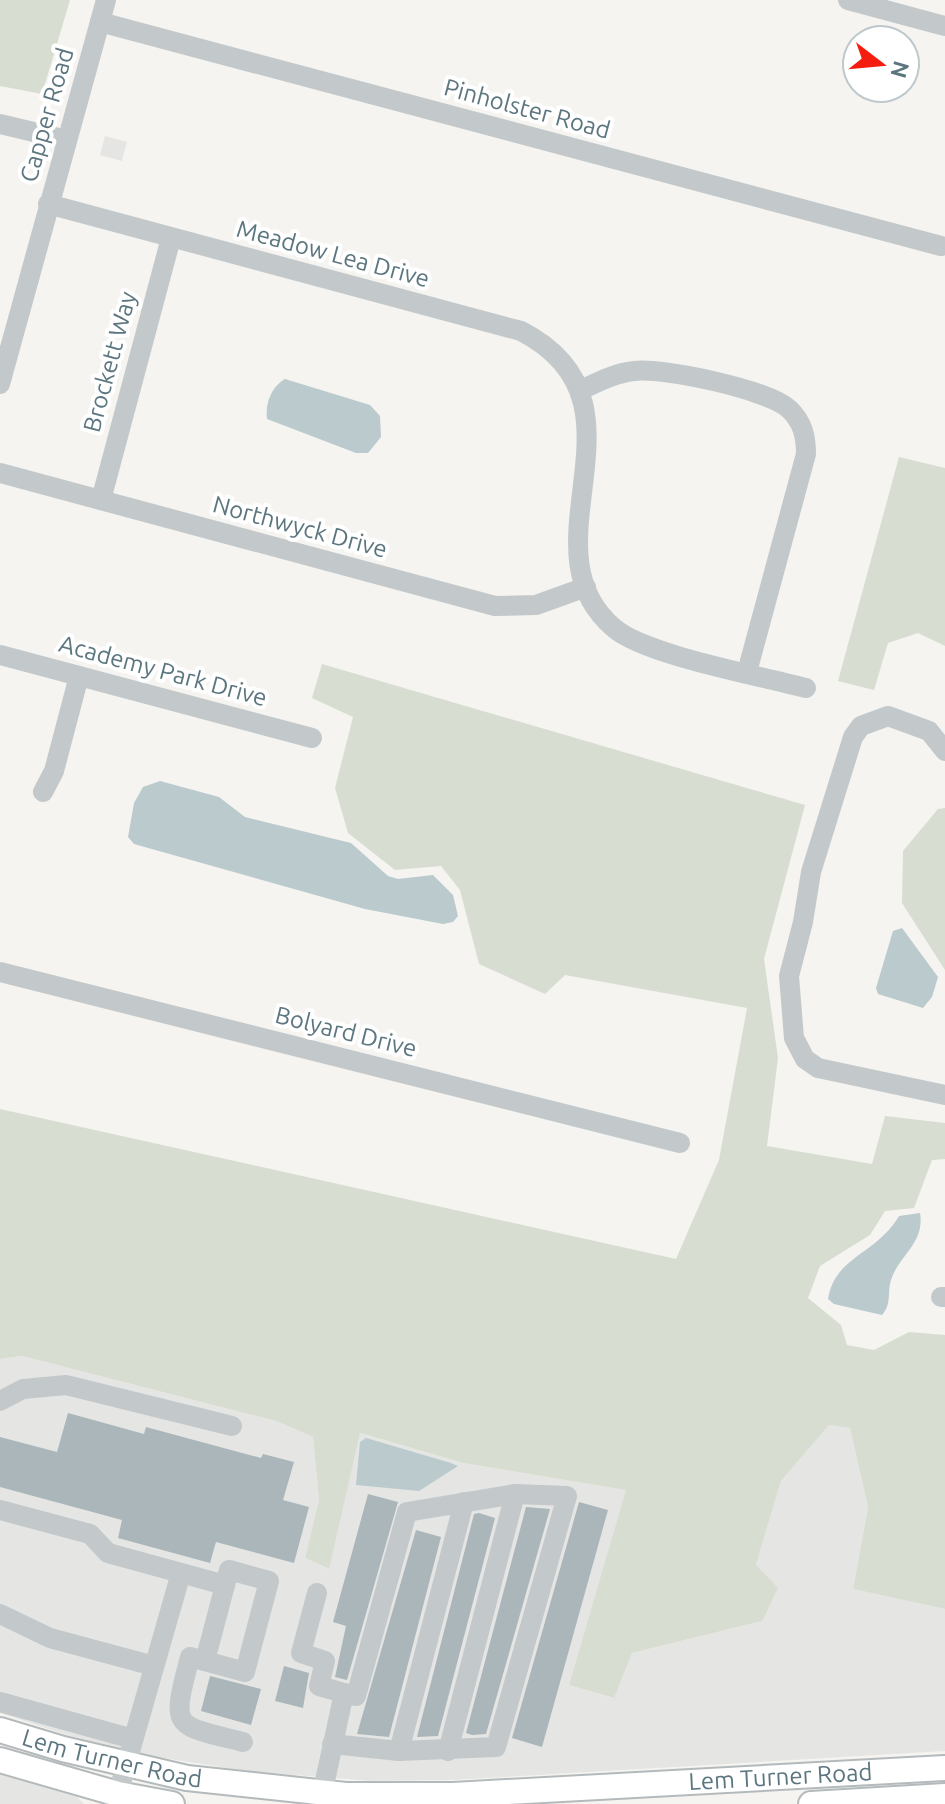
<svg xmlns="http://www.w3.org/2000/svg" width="945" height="1804" font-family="Ubuntu,sans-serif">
<rect width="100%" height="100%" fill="#f5f4f0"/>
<g fill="#e5e6e4">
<polygon points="105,136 127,142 122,161 100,155"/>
<polygon points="22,1356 276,1421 313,1437 319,1500 305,1558 328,1569 359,1433 463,1463 627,1490 569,1685 613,1698 632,1653 762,1621 756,1565 781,1481 829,1425 850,1428 868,1507 853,1589 945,1609 945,1751 453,1780 371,1781 246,1771 157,1757 67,1735 0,1713 0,1359"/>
<polygon points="0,1774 77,1797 84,1804 0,1804"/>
</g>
<g fill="#d7ddd1">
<polygon points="0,0 70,0 42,94 0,86"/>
<polygon points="899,457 945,468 945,646 918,633 888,643 874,690 838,681"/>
<polygon points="322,664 805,805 764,959 778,1058 767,1146 872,1164 885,1116 945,1123 945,1159 932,1160 914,1208 885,1211 870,1235 820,1266 808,1298 841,1325 847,1345 874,1350 909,1332 945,1335 945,1609 853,1589 868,1507 850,1428 829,1425 781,1481 756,1565 778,1588 762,1621 632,1653 614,1698 569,1685 626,1490 463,1463 360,1433 329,1569 305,1558 319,1500 313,1437 276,1421 22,1356 0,1359 0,1109 676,1259 719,1160 747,1008 565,975 545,994 479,964 460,890 441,866 395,870 348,833 335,788 353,717 312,698"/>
<polygon points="945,808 945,970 902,903 903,851 938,809"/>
</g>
<g fill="#bacacd">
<path d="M285,379l85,26 10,11 1,21 -13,16h-12l-89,-34c-2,-15 4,-32 18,-40z"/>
<polygon points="160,781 219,797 245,817 351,843 388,876 398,879 433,875 453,895 458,916 453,922 443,924 365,909 134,844 128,837 134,803 143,787"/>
<polygon points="902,928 938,977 932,997 923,1008 878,994 876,988 893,931"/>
<path d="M920,1213c5,30 -21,42 -29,67 -4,13 1,24 -9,35l-48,-11 -6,-5c7,-43 48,-44 71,-83z"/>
<polygon points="366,1438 451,1463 458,1466 419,1491 356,1485 360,1442"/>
</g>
<g fill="#aab6b9">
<polygon points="68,1413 144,1434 146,1427 261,1458 263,1454 294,1462 283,1500 309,1507 294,1563 216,1542 210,1563 118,1538 122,1520 0,1487 0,1437 57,1452"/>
<polygon points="368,1494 398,1502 347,1680 335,1677 346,1626 333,1622"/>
<polygon points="579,1502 608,1510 542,1747 512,1738"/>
<polygon points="526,1507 550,1509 486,1734 472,1735 466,1733"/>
<polygon points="479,1513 495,1518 438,1736 417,1737 474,1514"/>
<polygon points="416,1530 441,1537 389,1737 357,1734"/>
<polygon points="284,1666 309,1673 303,1708 275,1701"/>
<polygon points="210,1676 261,1689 251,1725 201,1711"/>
</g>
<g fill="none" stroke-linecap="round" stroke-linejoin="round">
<g stroke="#b4babc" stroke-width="28">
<g id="major">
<path id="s1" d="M0,1730l63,19 124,29 159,17h107l492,-27"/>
<polyline points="0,1760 118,1794 172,1804"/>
<polyline points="811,1804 945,1796"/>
</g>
</g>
<g stroke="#c3c9cb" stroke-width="20">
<polyline points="848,0 945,26"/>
<polyline points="100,22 941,246"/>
<polyline points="0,124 67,140"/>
<path d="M48,204l473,127c140,72 -3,216 93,297 31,27 147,48 192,60"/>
<polyline points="0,384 106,0"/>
<path d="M581,390c17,-8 34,-17 53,-19 29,-4 135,19 155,38 14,13 17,28 17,45l-59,218"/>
<polyline points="0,473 495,606 536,605 586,587"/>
<polyline points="101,500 171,238"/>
<polyline points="0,655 312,738"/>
<polyline points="945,751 929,731 888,716 861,726 853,737 811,872 803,922 789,976 794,1038 805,1059 818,1068 945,1095"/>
<polyline points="43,792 54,771 79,676"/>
<polyline points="0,972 680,1143"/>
<polyline points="941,1297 945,1297"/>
<polyline points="0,1401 23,1389 66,1385 232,1426"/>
<polyline points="0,1510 90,1534 108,1553 181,1573"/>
<polyline points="317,1593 301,1653 325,1661 319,1686 344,1693 320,1804"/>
<polyline points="0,1614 50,1638 154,1666"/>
<polyline points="205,1661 245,1672 269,1581 229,1570 225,1585"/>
<polyline points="0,1702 133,1739"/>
<polyline points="332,1744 399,1751 496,1747 567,1496 515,1494 407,1512 356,1696 344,1693"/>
<polyline points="399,1751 464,1502"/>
<polyline points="448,1751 515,1494"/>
<path d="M115,1804l66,-231 44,12 -20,76 -15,-4c-19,73 -18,67 53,85"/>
</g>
<use href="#major" stroke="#fff" stroke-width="24"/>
</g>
<g text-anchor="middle" stroke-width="8" stroke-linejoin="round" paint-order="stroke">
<g font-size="24" fill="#5c767f" stroke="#fff">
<text transform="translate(527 109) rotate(15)" y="8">Pinholster Road</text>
<text transform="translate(47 115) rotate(-74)" y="8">Capper Road</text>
<text transform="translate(333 254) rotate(15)" y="8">Meadow Lea Drive</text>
<text transform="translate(110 362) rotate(-75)" y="8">Brockett Way</text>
<text transform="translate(300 527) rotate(15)" y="8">Northwyck Drive</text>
<text transform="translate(163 671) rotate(15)" y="8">Academy Park Drive</text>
<text transform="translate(346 1032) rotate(14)" y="8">Bolyard Drive</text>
<text dy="8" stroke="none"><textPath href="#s1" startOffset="116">Lem Turner Road</textPath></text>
<text dy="8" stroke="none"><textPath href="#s1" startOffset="788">Lem Turner Road</textPath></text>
</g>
</g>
<g transform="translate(881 64) rotate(106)"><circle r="38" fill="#ffffff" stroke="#bec8cc" stroke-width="2"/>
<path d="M0-6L14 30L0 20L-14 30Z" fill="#f51d10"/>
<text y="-12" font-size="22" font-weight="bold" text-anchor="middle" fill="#5c767f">N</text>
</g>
</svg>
